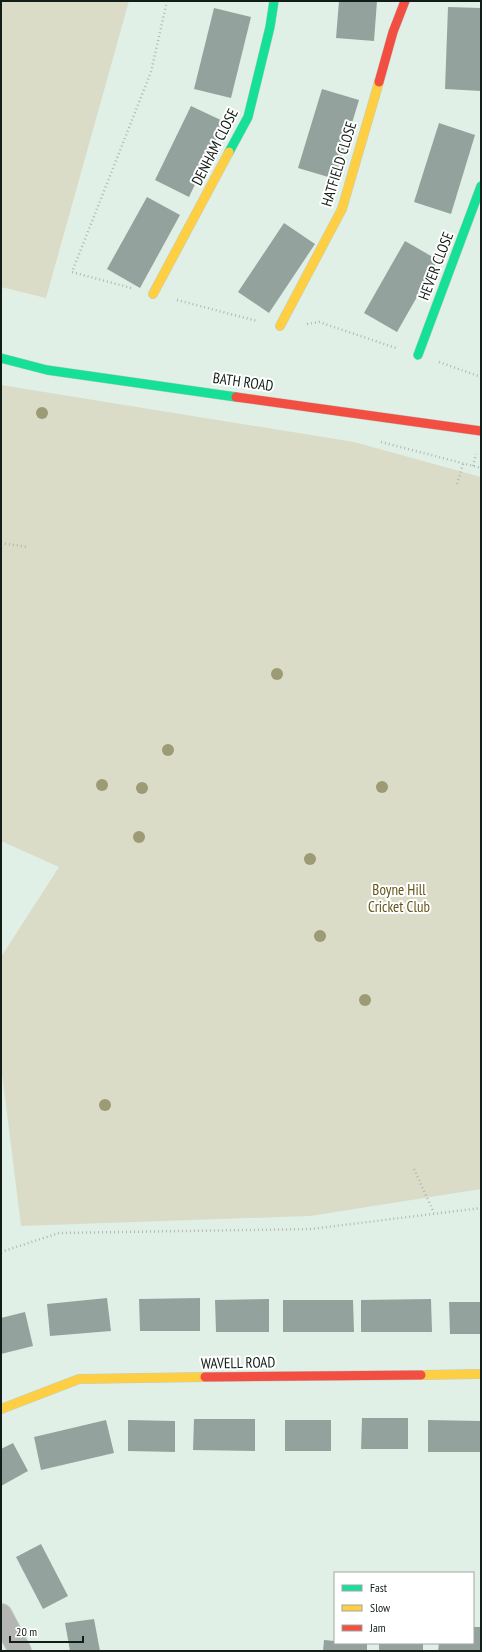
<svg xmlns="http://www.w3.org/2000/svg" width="482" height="1652" font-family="'PT Sans Narrow',sans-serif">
<rect width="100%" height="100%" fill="#e0f0e7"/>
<g fill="#dadcc7">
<polygon points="1,1 129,1 46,298 1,287"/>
<polygon points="1,385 354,442 481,477 481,1189 310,1216 21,1226 1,1066 1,957 59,867 1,841"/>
</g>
<g fill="#94a29e">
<polygon points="339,1 377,1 374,41 336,38"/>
<polygon points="448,7 481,8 481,91 445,89"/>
<polygon points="214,8 251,17 231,98 194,89"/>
<polygon points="322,89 359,100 335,179 298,168"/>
<polygon points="191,106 225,122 189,197 155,180"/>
<polygon points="439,123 475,135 451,214 414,202"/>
<polygon points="147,197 180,215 140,288 107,269"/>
<polygon points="284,223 315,244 269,313 238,292"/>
<polygon points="405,241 438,260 397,332 364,313"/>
<polygon points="107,1298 111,1331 50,1336 47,1304"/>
<polygon points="200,1298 200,1331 140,1331 139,1299"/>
<polygon points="269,1299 269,1332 216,1332 215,1300"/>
<polygon points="431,1299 432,1332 361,1332 361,1300"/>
<polygon points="283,1300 353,1300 354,1332 283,1332"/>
<polygon points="449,1302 481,1302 481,1334 450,1334"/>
<polygon points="25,1312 33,1346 1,1354 1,1318"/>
<polygon points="362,1418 408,1418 408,1449 361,1449"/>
<polygon points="194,1419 255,1419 255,1451 193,1450"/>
<polygon points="106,1420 114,1453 41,1470 34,1437"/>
<polygon points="128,1420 175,1421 175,1452 128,1451"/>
<rect x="285" y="1420" width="46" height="31"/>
<polygon points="428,1420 481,1421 481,1452 428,1452"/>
<polygon points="13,1443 28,1471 1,1486 1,1449"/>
<polygon points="41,1544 68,1596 43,1609 16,1557"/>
<polygon points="94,1619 100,1651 70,1651 65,1623"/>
<polygon points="473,1627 481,1627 481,1651 438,1651 439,1643 473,1643"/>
<polygon points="324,1640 335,1641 335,1643 367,1643 367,1651 323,1651"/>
<rect x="379" y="1643" width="44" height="8"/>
</g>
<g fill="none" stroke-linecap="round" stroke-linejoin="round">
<g stroke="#c1cdc6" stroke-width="24">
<polyline id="street" points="1,1615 20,1651"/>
</g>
<g stroke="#c1cdc6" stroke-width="10">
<g id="fast">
<polyline points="229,152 248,117 270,27 274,1"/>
<polyline points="418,355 481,186"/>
<polyline points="1,358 47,370 236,397"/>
</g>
</g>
<g stroke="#c1cdc6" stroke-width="10">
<g id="slow">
<polyline points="153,294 229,152"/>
<polyline points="280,326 342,209 379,82"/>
<polyline points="421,1375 481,1374"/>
<polyline points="1,1409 79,1379 205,1377"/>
</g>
</g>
<g stroke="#c1cdc6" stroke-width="10">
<g id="jam">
<polyline points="379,82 393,32 405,1"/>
<polyline points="236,397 481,431"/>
<polyline points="205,1377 421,1375"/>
</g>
</g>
<g stroke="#b1b8b3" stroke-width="2.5" stroke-dasharray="1 3" stroke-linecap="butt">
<polyline points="131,288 72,272 151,72 167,1"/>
<polyline points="177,300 257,321"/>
<polyline points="307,324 319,322 396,348"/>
<polyline points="439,362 481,377"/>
<polyline points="381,442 481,468"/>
<polyline points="473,466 476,454"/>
<polyline points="457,484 463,464"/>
<polyline points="1,543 28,547"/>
<polyline points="414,1169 434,1213"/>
<polyline points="1,1252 59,1233 311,1229 481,1208"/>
</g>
<use href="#street" stroke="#b3b6b2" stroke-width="22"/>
<use href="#fast" stroke="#16e098" stroke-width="9"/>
<use href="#slow" stroke="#ffcf43" stroke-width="9"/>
<use href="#jam" stroke="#f24e42" stroke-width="9"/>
</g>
<g fill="#9c9b76">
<circle cx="42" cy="413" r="6"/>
<circle cx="277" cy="674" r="6"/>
<circle cx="168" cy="750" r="6"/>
<circle cx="102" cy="785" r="6"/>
<circle cx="382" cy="787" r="6"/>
<circle cx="142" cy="788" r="6"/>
<circle cx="139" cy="837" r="6"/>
<circle cx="310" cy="859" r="6"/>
<circle cx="320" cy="936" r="6"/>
<circle cx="365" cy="1000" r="6"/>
<circle cx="105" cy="1105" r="6"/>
</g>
<g text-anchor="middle" stroke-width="4" stroke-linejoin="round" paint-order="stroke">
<g font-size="15" fill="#121d17" stroke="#fff">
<text transform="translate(215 147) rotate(-63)" y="5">DENHAM CLOSE</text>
<text transform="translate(339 164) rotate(-73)" y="5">HATFIELD CLOSE</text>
<text transform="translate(436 266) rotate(-69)" y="5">HEVER CLOSE</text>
<text transform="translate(243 382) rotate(8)" y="5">BATH ROAD</text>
<text transform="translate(238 1363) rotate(-1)" y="5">WAVELL ROAD</text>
</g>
<g font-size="15" fill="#655519" stroke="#fff">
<text x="399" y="895">Boyne Hill<tspan x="399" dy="17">Cricket Club</tspan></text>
</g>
</g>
<rect width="482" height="1652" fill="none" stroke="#121d17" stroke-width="4"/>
<rect x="334" y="1572" width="140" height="72" fill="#ffffff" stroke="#a0a5a2"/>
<rect x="342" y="1585" width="20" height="6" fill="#16e098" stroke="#a0a5a2"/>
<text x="370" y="1592" font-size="12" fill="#121d17">Fast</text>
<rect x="342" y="1605" width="20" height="6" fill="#ffcf43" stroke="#a0a5a2"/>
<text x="370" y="1612" font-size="12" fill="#121d17">Slow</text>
<rect x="342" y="1625" width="20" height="6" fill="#f24e42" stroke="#a0a5a2"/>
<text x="370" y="1632" font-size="12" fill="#121d17">Jam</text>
<path d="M10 1636v6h73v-6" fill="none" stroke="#121d17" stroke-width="2"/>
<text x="16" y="1636" font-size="12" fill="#121d17" stroke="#ffffff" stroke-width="3" paint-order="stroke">20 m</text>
</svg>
